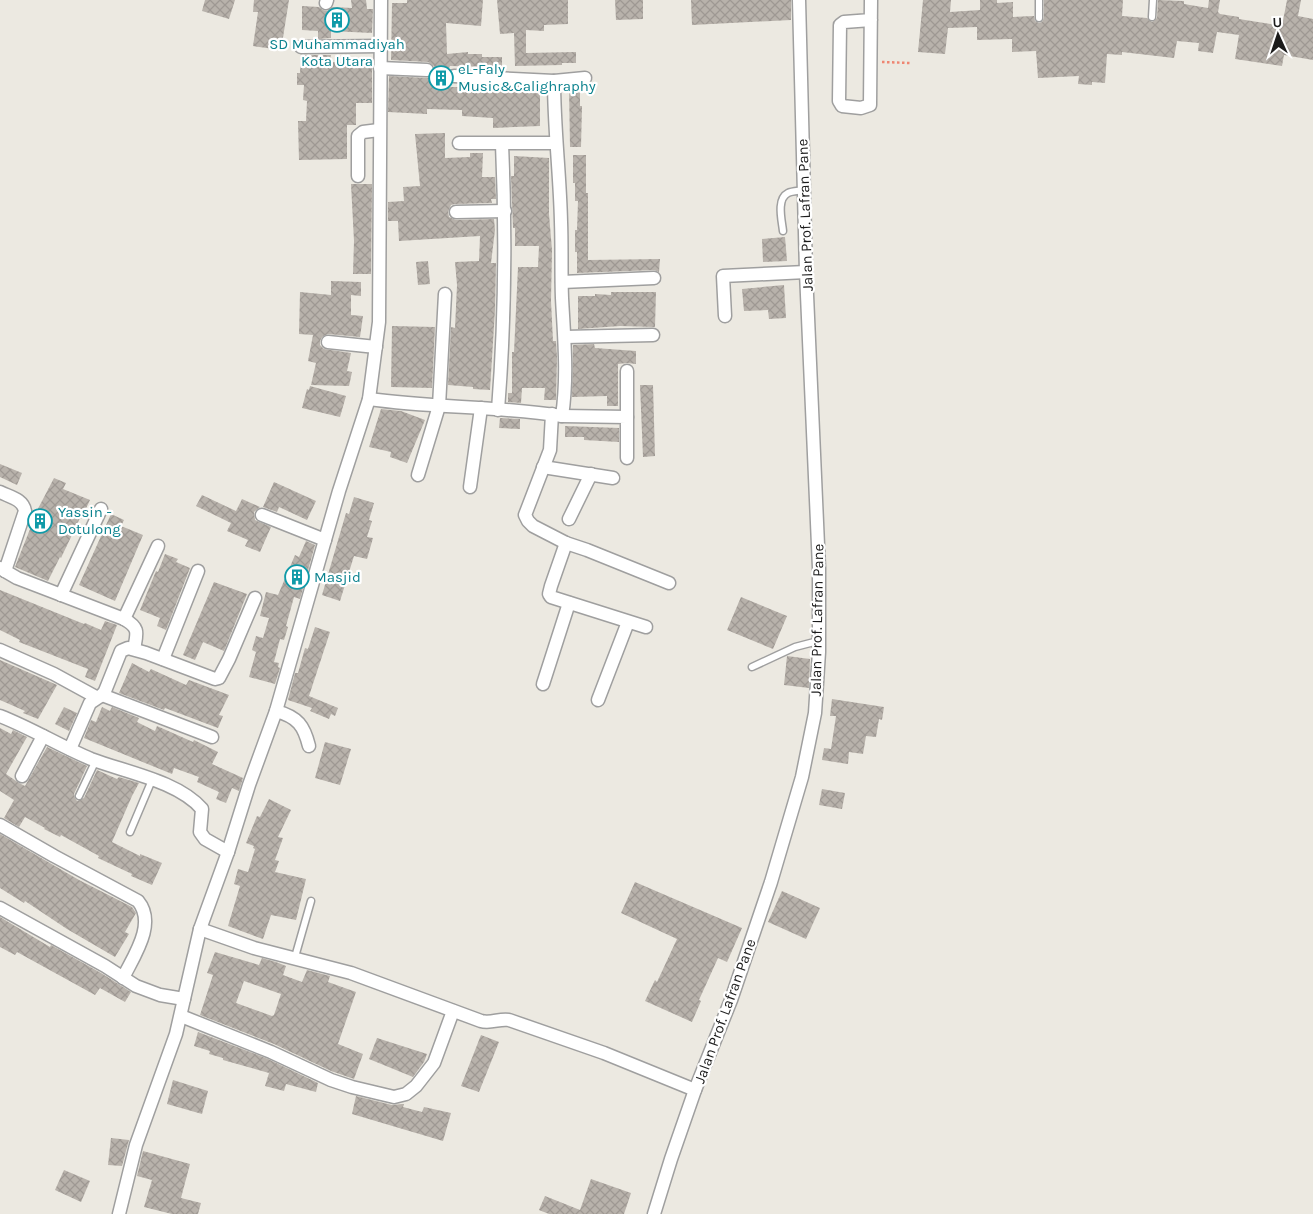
<svg xmlns="http://www.w3.org/2000/svg" width="1313" height="1214" font-family="Karla,sans-serif">
<defs>
<pattern id="building-cross-hatch" width="8" height="8" patternUnits="userSpaceOnUse" patternTransform="scale(1.25)"><rect width="8" height="8" fill="#b8b2ab"/><path d="M0 0l8 8M0 8l8-8" fill="none" stroke="#9e9893"/></pattern>
</defs>
<rect width="100%" height="100%" fill="#ece9e1"/>
<g fill="url(#building-cross-hatch)" fill-rule="evenodd">
<polygon points="205,0 235,0 229,19 202,11"/>
<polygon points="254,0 289,0 281,50 253,46 258,12 253,12"/>
<polygon points="351,0 366,0 367,9 373,9 372,33 331,31 331,38 318,39 318,31 302,30 302,6 319,7 323,10 327,11 333,7 352,8"/>
<polygon points="407,0 483,0 481,26 446,23 447,54 468,52 468,54 482,54 482,57 502,57 502,67 450,66 446,76 450,83 450,87 470,87 470,88 500,86 503,87 503,89 524,88 524,90 540,90 540,126 493,128 493,118 462,116 462,110 427,109 427,114 388,112 389,76 427,78 431,77 435,71 434,66 428,62 391,60 392,3 407,3"/>
<polygon points="497,0 568,0 568,24 544,25 544,31 526,30 526,53 576,52 576,63 562,63 562,65 515,66 514,33 500,34"/>
<polygon points="615,0 643,0 643,19 616,20"/>
<polygon points="691,0 791,0 791,20 692,25"/>
<polygon points="923,0 951,0 950,12 980,10 980,0 997,0 997,3 1013,2 1013,17 1034,16 1035,21 1039,23 1042,22 1044,18 1044,0 1123,0 1122,16 1147,18 1152,22 1157,18 1158,0 1184,1 1184,4 1208,8 1209,0 1220,0 1218,12 1220,14 1239,17 1239,19 1282,26 1287,0 1301,0 1298,16 1313,19 1313,60 1284,55 1282,66 1235,59 1239,35 1217,32 1213,53 1198,51 1199,43 1177,41 1174,58 1122,52 1122,55 1107,54 1105,83 1092,82 1092,85 1078,84 1079,76 1038,78 1036,51 1012,52 1012,39 977,40 977,27 948,28 945,54 918,52"/>
<polygon points="301,55 331,55 330,62 372,62 372,103 356,103 356,125 347,125 347,159 299,160 298,121 306,121 307,101 303,100 304,85 297,85 297,73 300,73"/>
<polygon points="569,88 580,88 580,106 582,106 581,147 570,147"/>
<polygon points="445,133 445,158 470,157 470,153 483,153 482,177 495,177 496,199 491,199 492,203 455,204 451,205 448,212 449,217 456,220 494,219 495,230 491,263 496,263 495,310 490,390 473,389 473,387 448,385 451,327 455,328 457,285 455,262 479,261 480,236 399,241 398,221 388,221 388,202 404,201 403,187 420,186 415,134"/>
<polygon points="573,155 586,155 586,193 588,193 588,260 660,259 659,272 654,270 577,273 577,252 575,252 575,230 577,230 578,201 575,201 575,183 573,183"/>
<polygon points="514,156 549,158 549,214 552,250 551,301 553,341 556,341 557,357 556,400 544,400 545,388 522,388 521,403 508,402 508,393 512,393 512,352 514,352 518,267 538,267 539,246 515,246 515,228 513,228 511,176 514,176"/>
<polygon points="351,184 372,184 371,274 353,274 354,241"/>
<polygon points="785,237 787,261 763,262 762,239"/>
<polygon points="428,261 430,284 418,285 416,262"/>
<polygon points="331,281 361,282 361,296 351,295 351,315 363,316 360,337 328,334 322,337 320,341 320,345 324,349 351,353 347,371 352,372 349,386 311,385 316,363 308,361 313,335 299,334 300,292 331,295"/>
<polygon points="784,285 786,318 769,319 768,310 744,311 742,289"/>
<polygon points="611,292 656,292 655,327 620,326 578,329 578,296 595,296 595,294 611,295"/>
<polygon points="392,326 435,327 432,388 391,387"/>
<polygon points="594,344 595,348 636,351 636,364 627,363 618,364 618,406 607,406 607,396 572,397 573,345"/>
<polygon points="640,385 653,385 655,456 643,457"/>
<polygon points="310,386 346,396 340,417 302,408 307,389 309,390"/>
<polygon points="381,409 401,411 425,420 407,463 390,457 391,452 369,447"/>
<polygon points="500,418 520,419 520,429 499,428"/>
<polygon points="565,426 619,428 619,442 584,440 584,437 565,437"/>
<polygon points="0,464 22,473 17,485 0,477"/>
<polygon points="54,478 66,483 63,489 90,500 81,519 80,518 61,558 60,557 48,581 15,567 32,524 30,524"/>
<polygon points="274,482 316,501 307,520 279,507 277,512 263,507"/>
<polygon points="202,495 236,511 242,499 260,507 254,512 255,520 271,527 260,552 245,546 248,540 227,531 231,523 196,506"/>
<polygon points="354,497 374,503 369,520 372,521 367,537 373,538 367,559 354,556 340,601 322,595 346,513 349,514"/>
<polygon points="111,514 124,520 121,526 143,535 115,601 79,585"/>
<polygon points="306,541 315,545 300,599 294,597 286,626 288,627 284,640 280,639 274,662 279,663 278,667 280,668 275,684 249,677 256,652 252,650 256,636 263,638 269,618 260,616 266,592 278,595 295,555 299,557"/>
<polygon points="165,554 178,559 176,562 190,568 166,630 157,626 160,618 140,610 156,571 158,572"/>
<polygon points="214,582 247,594 224,651 203,642 195,660 183,655"/>
<polygon points="0,590 84,624 85,623 101,630 105,621 117,625 95,681 85,677 88,669 19,642 20,640 0,630"/>
<polygon points="741,597 787,616 773,649 727,630"/>
<polygon points="315,627 330,632 309,696 338,708 335,716 331,714 329,719 310,711 312,708 288,700 295,673 298,673 305,648 308,649"/>
<polygon points="787,656 810,659 809,688 784,685"/>
<polygon points="0,660 57,685 38,719 23,713 25,711 0,700"/>
<polygon points="132,663 149,672 151,669 186,685 189,680 229,695 219,715 223,716 218,728 165,708 164,710 119,693"/>
<polygon points="832,699 884,707 882,720 879,719 876,737 866,736 863,754 849,752 848,764 822,760 824,748 831,749 836,716 830,716"/>
<polygon points="64,707 77,713 69,731 55,724"/>
<polygon points="102,707 110,711 112,707 139,718 137,722 155,731 157,726 193,742 194,740 218,752 212,764 243,778 239,791 232,788 226,803 216,799 219,792 197,782 199,777 174,768 172,774 84,738 91,720 96,722"/>
<polygon points="0,728 11,734 13,730 27,737 6,774 19,783 25,786 47,747 87,766 74,794 75,798 77,801 84,798 97,770 117,779 119,777 139,783 132,796 112,842 140,856 140,854 162,863 152,885 131,876 132,874 98,858 99,856 61,835 60,837 44,829 45,828 25,817 19,827 4,818 14,800 0,791"/>
<polygon points="325,742 351,749 340,785 315,778"/>
<polygon points="822,789 845,793 842,809 819,805"/>
<polygon points="269,799 291,810 278,837 283,838 275,860 279,861 275,872 306,879 296,920 271,915 263,939 228,926 240,886 234,884 238,869 248,872 255,849 253,848 254,846 246,843 257,816 260,817"/>
<polygon points="0,834 79,880 132,907 136,913 125,932 129,934 115,957 67,929 25,901 24,903 0,888"/>
<polygon points="635,882 742,928 727,962 718,958 699,1000 701,1001 692,1022 645,1001 655,980 657,982 677,939 621,913"/>
<polygon points="782,891 820,908 806,939 768,922"/>
<polygon points="0,917 50,947 51,945 101,973 131,992 125,1002 100,988 95,995 17,952 15,955 0,947"/>
<path d="M215,952l44,13 3,-7 14,4 10,4 -3,9 19,7 5,-12 23,6 -2,6 28,10 -18,52 25,10 -9,25 -23,-8 -57,-27 -74,-29 13,-40 -6,-2zM244,981l37,13 -7,21 -2,1 -36,-13z"/>
<polygon points="198,1032 268,1059 318,1083 316,1092 286,1084 284,1091 265,1086 269,1073 223,1060 223,1058 209,1054 210,1051 194,1046"/>
<polygon points="481,1035 499,1042 479,1092 461,1086"/>
<polygon points="377,1038 427,1054 424,1062 413,1077 369,1059"/>
<polygon points="173,1080 208,1091 202,1114 167,1104"/>
<polygon points="356,1096 392,1105 402,1104 404,1104 403,1107 422,1112 424,1107 451,1113 443,1141 352,1114"/>
<polygon points="111,1138 129,1140 122,1166 108,1165"/>
<polygon points="143,1151 190,1164 181,1198 201,1203 198,1214 172,1214 144,1207 152,1180 137,1176"/>
<polygon points="64,1170 90,1181 81,1202 55,1190"/>
<polygon points="591,1179 631,1193 624,1214 549,1214 539,1210 545,1196 580,1210"/>
</g>
<g fill="none" stroke-linecap="round" stroke-linejoin="round">
<g stroke="#9f9f9f" stroke-width="9">
<g id="service">
<polyline points="1039,0 1039,18"/>
<polyline points="1152,17 1153,0"/>
<path d="M783,231c-1,-10 -7,-32 5,-38 4,-2 11,-2 16,-3"/>
<polyline points="752,667 795,647 818,641"/>
<polyline points="79,796 96,760"/>
<polyline points="130,832 152,780"/>
<polyline points="295,957 311,901"/>
</g>
</g>
<g stroke="#9f9f9f" stroke-width="15">
<g id="minor">
<polyline points="326,3 327,0"/>
<polyline points="871,20 844,22 840,25 839,101 842,106 861,108 870,105 871,0"/>
<polyline points="301,47 380,46"/>
<polyline points="380,68 427,70"/>
<polyline points="554,81 585,78"/>
<polyline points="459,143 556,143"/>
<polyline points="358,176 358,136 363,132 379,130"/>
<polyline points="456,212 505,211"/>
<polyline points="562,282 654,278"/>
<polyline points="725,316 723,276 806,272"/>
<polyline points="565,337 653,335"/>
<polyline points="328,342 376,347"/>
<path d="M369,399c64,9 129,7 193,17 6,-40 2,-79 0,-118 -1,-25 0,-51 -1,-76 -1,-47 -7,-94 -7,-141l-100,-5"/>
<path d="M498,410c7,-89 8,-177 4,-266"/>
<polyline points="552,414 550,450 525,515 528,521 533,526 566,543 587,550 669,583"/>
<polyline points="562,416 627,417 627,458"/>
<polyline points="627,417 627,371"/>
<polyline points="543,467 613,478"/>
<polyline points="418,475 439,406 445,294"/>
<polyline points="470,487 481,408"/>
<path d="M0,492c10,5 23,7 25,19l-20,60 -5,-3"/>
<polyline points="262,515 325,540"/>
<polyline points="569,519 591,474"/>
<polyline points="566,543 551,586 549,594 551,597 646,627"/>
<path d="M5,571l12,7 107,41c16,9 13,14 10,30"/>
<polyline points="61,595 101,509"/>
<polyline points="124,619 158,546"/>
<polyline points="0,650 54,674 96,697"/>
<polyline points="163,659 198,571"/>
<polyline points="543,684 569,603"/>
<polyline points="102,695 212,737"/>
<polyline points="598,700 628,622"/>
<path d="M276,711c22,6 28,15 33,35"/>
<path d="M0,716c31,12 60,30 91,43 34,13 87,22 111,50l-2,23 5,7 23,13"/>
<polyline points="70,749 90,703 102,695 105,691 121,651 128,648 146,653 215,679 219,678 229,659 255,598"/>
<polyline points="22,776 43,736"/>
<path d="M0,825l54,31 84,45c19,23 -5,56 -15,77"/>
<polyline points="0,908 105,966 136,986 160,995 184,999"/>
<path d="M200,929l54,19 97,25 130,48c10,3 19,-3 28,-1l95,33 91,37"/>
<polyline points="181,1016 271,1052 331,1080 352,1087 394,1097 406,1094 416,1086 434,1063 453,1011"/>
<polyline points="119,1214 136,1145 176,1034 200,929 228,852 249,785 276,711 339,491 369,399 379,322 381,0"/>
<polyline points="654,1214 671,1159 695,1090 731,1000 771,882 802,777 815,713 819,652 819,568 806,272 799,0"/>
</g>
</g>
<polyline stroke="#ee8571" stroke-width="2.5" stroke-dasharray="2.5 2.5" stroke-linecap="butt" points="882,62 910,63"/>
<use href="#service" stroke="#fff" stroke-width="6"/>
<use href="#minor" stroke="#fff" stroke-width="12"/>
</g>
<defs>
<g id="building-ring" transform="scale(1.25)"><circle r="9.5" fill="#fff" stroke="#0f9aa8" stroke-width="1.5"/><path d="M-4-6H4V6H1V3H-1V6H-4ZM-2.5-4.3h1.7v1.8h-1.7ZM.8-4.3h1.7v1.8H.8ZM-2.5-1h1.7V.8h-1.7ZM.8-1h1.7V.8H.8Z" fill="#0f9aa8"/></g>
</defs>
<g fill-rule="evenodd">
<use href="#building-ring" x="337" y="20"/>
<use href="#building-ring" x="441" y="78"/>
<use href="#building-ring" x="40" y="521"/>
<use href="#building-ring" x="297" y="577"/>
</g>
<g text-anchor="middle" stroke-width="4.5" stroke-linejoin="round" paint-order="stroke">
<g font-size="15" fill="#0d838f" stroke="#fff" text-anchor="start">
<text x="337" y="49" text-anchor="middle">SD Muhammadiyah<tspan x="337" dy="17">Kota Utara</tspan></text>
<text x="458" y="74">eL-Faly<tspan x="458" dy="17">Music&amp;Calighraphy</tspan></text>
<text x="58" y="517">Yassin -<tspan x="58" dy="17">Dotulong</tspan></text>
<text x="314" y="582">Masjid</text>
</g>
<g font-size="15" fill="#1b1b1b" stroke="#fff">
<text transform="translate(805 215) rotate(-92)" y="5">Jalan Prof. Lafran Pane</text>
<text transform="translate(817 620) rotate(-89)" y="5">Jalan Prof. Lafran Pane</text>
<text transform="translate(725 1011) rotate(-70)" y="5">Jalan Prof. Lafran Pane</text>
</g>
</g>
<g transform="translate(1278 35) rotate(357)" stroke="#ffffff" stroke-width="4" paint-order="stroke">
<path d="M0-4L9 19L0 12L-9 19Z" fill="#1b1b1b"/>
<text y="-8" font-size="14" font-weight="bold" text-anchor="middle" fill="#1b1b1b">U</text>
</g>
</svg>
